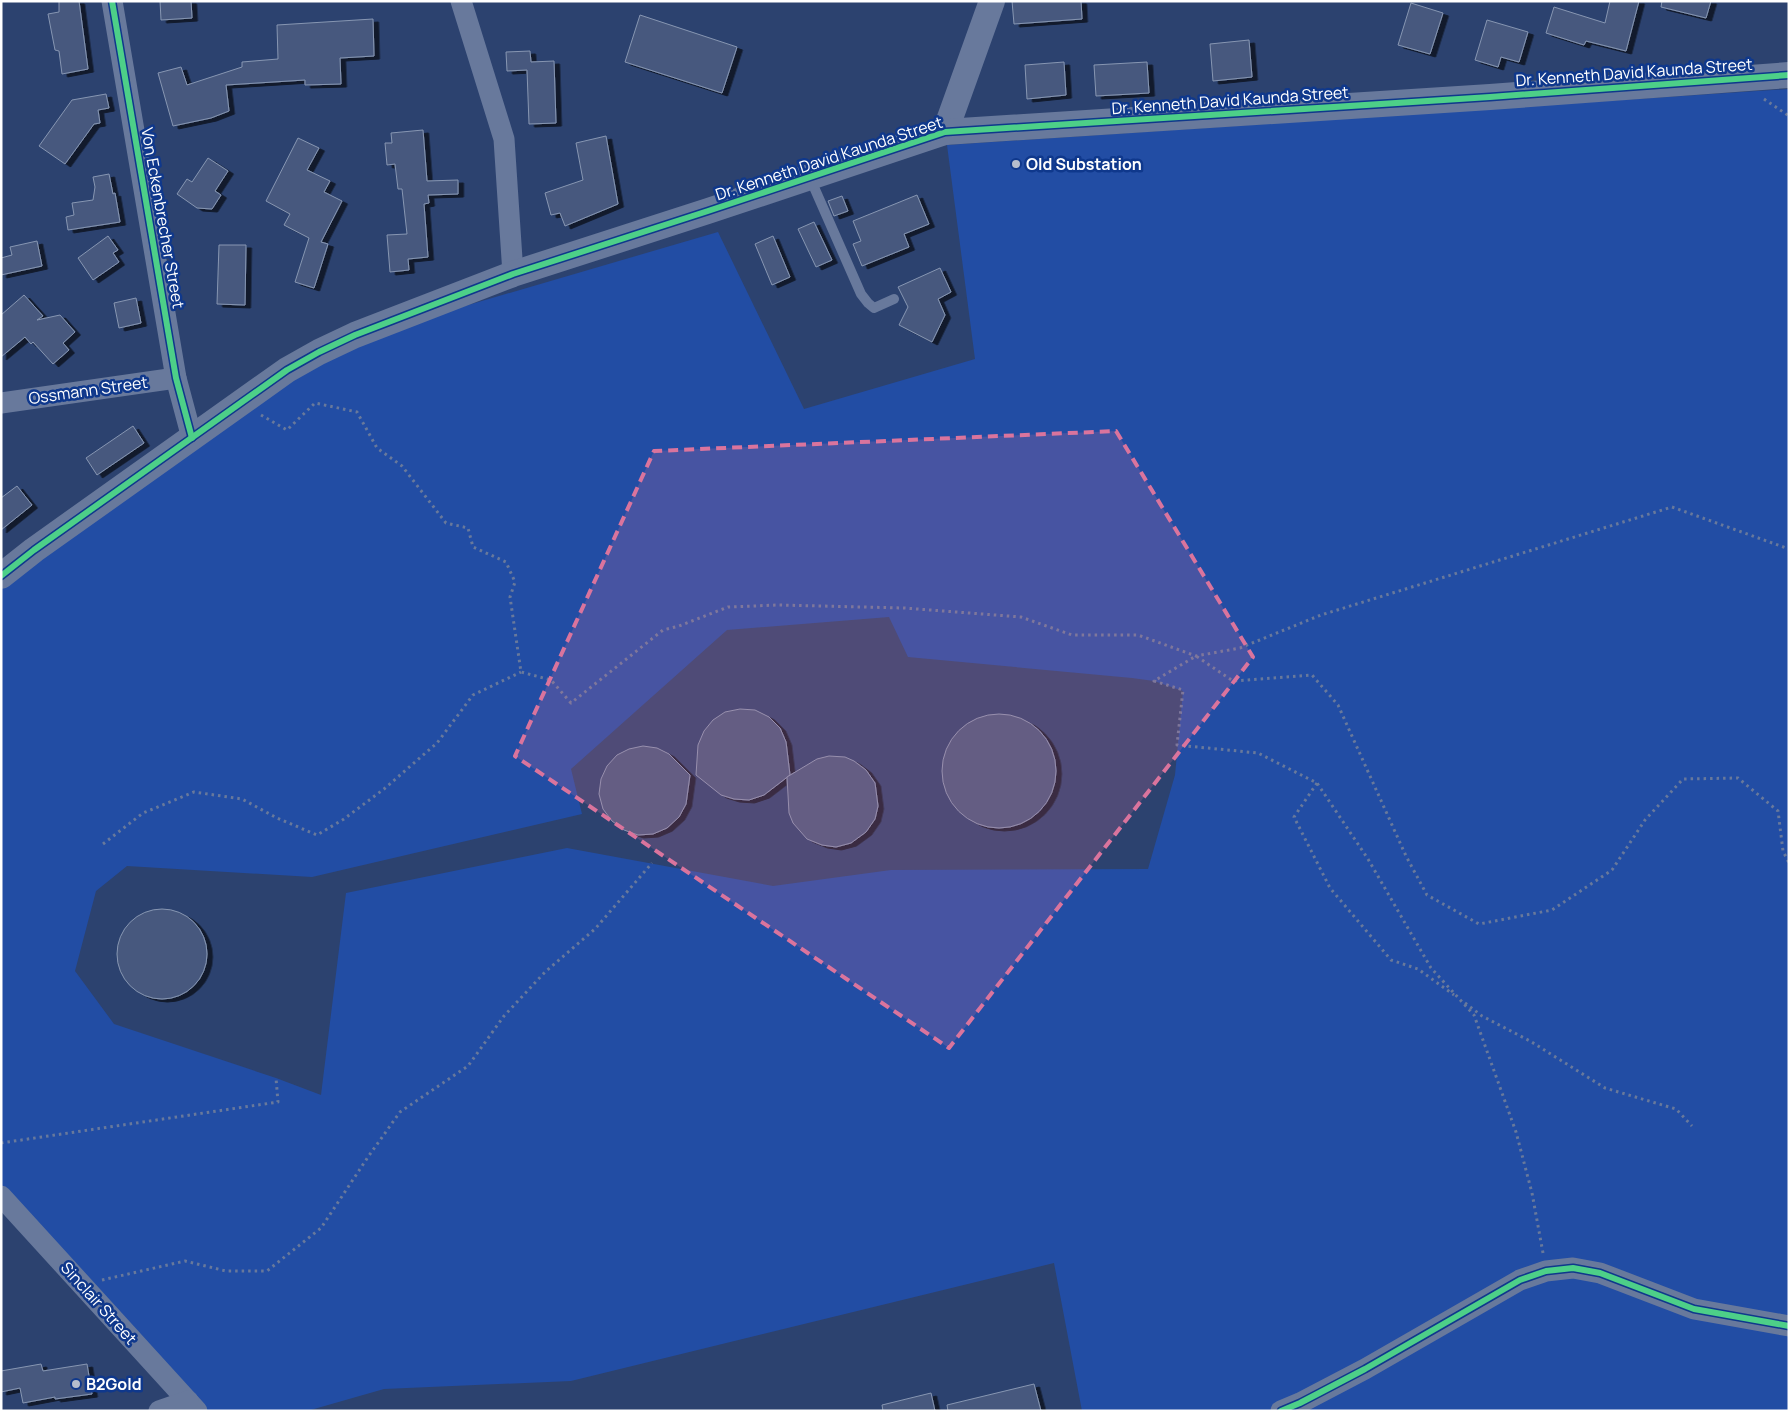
<svg xmlns="http://www.w3.org/2000/svg" width="1790" height="1412" font-family="Manrope,sans-serif">
<defs>
<filter id="shadow"><feDropShadow dx="5.5" dy="3" stdDeviation="0" flood-color="#0009"/></filter>
</defs>
<rect width="100%" height="100%" fill="#2c426f"/>
<path fill="#224da4" fill-rule="evenodd" d="M1789,89v1322h-707l-28,-148 -483,118 -187,8 -77,22h-110l-196,-215v-620l286,-206 154,-57 277,-81 86,177 171,-50 -28,-214zM889,617l19,40 224,21 22,3 29,10 -8,84 -27,94 -257,1 -118,16 -206,-38 -221,45 -25,202 -45,-17 -162,-54 -39,-53 21,-80 31,-25 185,11 270,-63 -11,-45 156,-139z"/>
<g fill="#47597e" stroke="#8796b2" filter="url(#shadow)">
<polygon points="59,1 79,1 88,69 62,74 59,51 55,50 48,14 59,12"/>
<polygon points="160,1 191,1 192,18 161,20"/>
<polygon points="1012,1 1081,1 1082,19 1014,24"/>
<polygon points="1610,1 1639,1 1626,51 1586,41 1584,45 1546,33 1554,7 1605,23"/>
<polygon points="1662,1 1711,1 1706,18 1661,7"/>
<polygon points="1411,3 1443,13 1430,54 1398,45"/>
<polygon points="640,15 737,47 722,93 625,62"/>
<polygon points="373,19 374,56 340,58 341,84 305,85 305,80 226,85 229,111 211,118 173,126 158,73 181,67 187,85 242,67 242,62 278,59 277,25"/>
<polygon points="1487,20 1528,32 1519,62 1501,57 1498,67 1475,60"/>
<polygon points="1249,40 1252,77 1213,81 1210,44"/>
<polygon points="530,51 531,62 554,61 556,123 529,124 527,70 507,71 506,52"/>
<polygon points="1064,62 1066,95 1027,99 1025,65"/>
<polygon points="1147,62 1149,93 1096,96 1094,65"/>
<polygon points="106,94 109,108 98,110 100,123 94,124 65,164 39,146 72,100"/>
<polygon points="423,130 427,181 458,180 458,194 428,195 429,203 424,204 428,257 408,259 409,270 390,272 387,235 407,234 402,189 398,189 395,164 387,165 385,143 392,143 391,133"/>
<polygon points="606,136 618,204 565,226 560,213 551,215 545,193 583,180 576,143"/>
<polygon points="298,138 319,148 307,170 330,181 324,192 342,201 321,242 328,244 314,288 295,282 309,238 284,225 290,214 266,201"/>
<polygon points="208,158 228,171 215,191 221,195 212,209 197,208 177,194 187,179 192,182"/>
<polygon points="109,174 113,194 115,193 120,222 68,230 66,217 74,215 72,203 93,200 95,187 93,177"/>
<polygon points="917,195 929,224 904,234 909,247 862,266 853,244 861,241 853,221"/>
<polygon points="842,196 848,211 834,216 828,201"/>
<polygon points="814,222 832,260 816,267 798,229"/>
<polygon points="108,236 118,250 113,253 119,262 93,280 78,258"/>
<polygon points="773,236 790,277 772,285 755,244"/>
<polygon points="37,241 42,266 1,275 1,258 12,255 10,247"/>
<polygon points="219,245 246,245 245,305 217,304"/>
<polygon points="940,268 951,292 938,299 945,315 932,342 899,325 908,307 898,287"/>
<polygon points="24,295 43,316 37,320 60,315 75,332 63,343 69,350 53,364 33,342 31,344 25,337 1,357 1,315"/>
<polygon points="136,298 141,323 119,328 114,303"/>
<polygon points="133,426 144,443 97,475 86,458"/>
<polygon points="17,486 32,505 1,530 1,498"/>
<polygon points="740,709 755,710 769,717 780,728 786,742 790,775 764,795 749,800 734,799 721,795 696,775 698,745 704,731 713,720 725,712"/>
<circle cx="999" cy="771" r="57"/>
<polygon points="643,746 657,748 669,754 690,775 686,804 679,817 667,828 653,834 638,835 624,830 612,821 603,809 599,794 601,779 607,766 617,755 629,749"/>
<polygon points="829,756 845,757 854,761 866,770 875,783 878,806 875,819 866,832 851,843 836,847 822,845 807,839 793,823 789,813 787,777 817,759"/>
<circle cx="162" cy="954" r="45"/>
<polygon points="41,1364 43,1371 87,1364 92,1394 55,1399 55,1397 23,1403 20,1388 1,1392 1,1371"/>
<polygon points="1034,1384 1041,1411 948,1411 947,1405"/>
<polygon points="931,1393 935,1411 883,1411 882,1405"/>
</g>
<g fill="none" stroke-linecap="round" stroke-linejoin="round">
<g stroke="#68799c" stroke-width="3" stroke-dasharray="2.5 4" stroke-linecap="butt">
<polyline points="1764,99 1789,116"/>
<polyline points="261,415 287,430 315,403 357,412 377,448 402,466 446,523 468,528 473,547 506,562 515,582 510,597 521,672 551,680 571,703 663,630 679,626 728,607 778,605 904,608 1021,617 1072,635 1138,635 1196,656 1240,648 1321,615 1672,507 1789,549"/>
<polyline points="1317,783 1294,817 1330,888 1391,960 1418,969 1454,995"/>
<polyline points="103,844 143,813 194,792 242,799 277,818 317,835 344,819 384,789 437,743 473,695 521,672"/>
<polyline points="1465,1003 1482,1016 1530,1041 1605,1088 1676,1109 1692,1126"/>
<polyline points="1,1143 278,1102 276,1078"/>
<polyline points="1543,1253 1532,1193 1516,1132 1474,1015 1431,968 1368,859 1317,783 1258,753 1177,745 1183,690 1154,681 1196,656 1233,681 1312,675 1338,705 1406,856 1427,895 1479,924 1552,910 1612,870 1645,820 1683,779 1738,778 1778,811 1783,851 1789,863"/>
<polyline points="102,1280 185,1261 226,1271 267,1271 321,1228 368,1157 400,1112 468,1066 504,1016 545,972 595,929 652,863"/>
</g>
<polyline stroke="#68799c" stroke-width="10" points="810,178 861,294 868,303 874,308 894,299"/>
<g stroke="#68799c" stroke-width="21">
<polyline points="112,1 176,378 192,438"/>
<polyline points="461,1 504,139 513,274"/>
<polyline points="1,403 176,378"/>
<polyline points="1,1196 197,1411"/>
<polyline points="159,1411 188,1401"/>
<polyline points="1281,1411 1300,1403 1365,1369 1520,1280 1546,1271 1573,1268 1600,1273 1694,1309 1789,1326"/>
</g>
<g stroke="#68799c" stroke-width="26">
<polyline points="945,132 992,1"/>
<polyline points="1,576 34,550 287,370 319,352 355,335 513,274 708,211 945,132 1490,97 1789,75"/>
</g>
<g stroke="#0f388c" stroke-width="9">
<g id="cycleway">
<polyline points="112,1 176,378 192,438"/>
<polyline points="1,576 34,550 287,370 319,352 355,335 513,274 708,211 945,132 1490,97 1789,75"/>
<polyline points="1281,1411 1300,1403 1365,1369 1520,1280 1546,1271 1573,1268 1600,1273 1694,1309 1789,1326"/>
</g>
</g>
<use href="#cycleway" stroke="#4dcf88" stroke-width="6"/>
</g>
<path fill="#da749d" fill-opacity="0.2" stroke="#da749d" stroke-width="4" stroke-dasharray="10 6" stroke-linejoin="round" d="M1116,431l137,226 -304,391 -434,-292 139,-305z"/>
<g fill="#b5bdcd" stroke="#0f388c" stroke-width="2">
<circle cx="1016" cy="164" r="5"/>
<circle cx="76" cy="1384" r="5"/>
</g>
<g text-anchor="middle" stroke-width="5" stroke-linejoin="round" paint-order="stroke">
<g font-size="16" fill="#fff" stroke="#0f388c">
<text transform="translate(1634 72) rotate(-4)" y="6">Dr. Kenneth David Kaunda Street</text>
<text transform="translate(1230 100) rotate(-4)" y="6">Dr. Kenneth David Kaunda Street</text>
<text transform="translate(829 158) rotate(-18)" y="6">Dr. Kenneth David Kaunda Street</text>
<text transform="translate(163 218) rotate(80)" y="6">Von Eckenbrecher Street</text>
<text transform="translate(88 390) rotate(-8)" y="6">Ossmann Street</text>
<text transform="translate(99 1303) rotate(48)" y="6">Sinclair Street</text>
</g>
<g font-size="16" font-weight="bold" fill="#fff" stroke="#0f388c" text-anchor="start">
<text x="1026" y="170">Old Substation</text>
<text x="86" y="1390">B2Gold</text>
</g>
</g>
<rect width="1790" height="1412" fill="none" stroke="#ffffff" stroke-width="5"/>
</svg>
